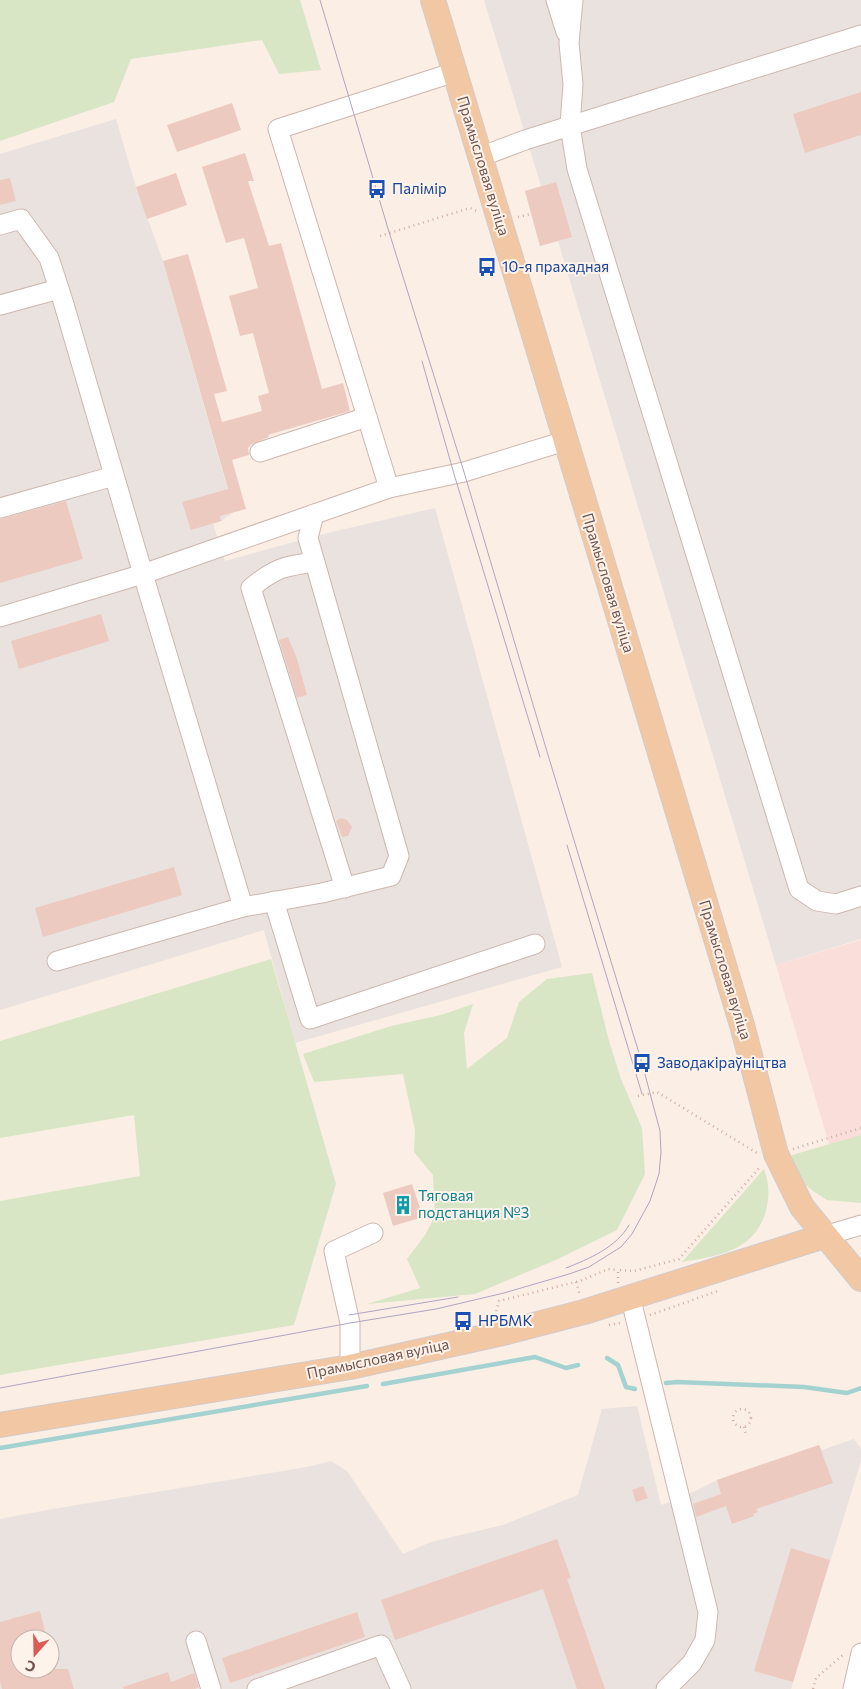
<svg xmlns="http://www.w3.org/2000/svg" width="861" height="1689" font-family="Commissioner,sans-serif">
<rect width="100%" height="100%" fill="#faeee5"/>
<polygon fill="#f9deda" points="861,940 861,1197 843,1191 776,965"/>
<g fill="#eae2df" fill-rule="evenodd">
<polygon points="484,0 861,0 861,939 776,965 558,241 540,246 525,191 541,186"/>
<polygon points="116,119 136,187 163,261 234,512 221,521 213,524 225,561 315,536 435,508 562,967 295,1043 264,930 0,1010 0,154"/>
<path d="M637,1406l24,99 19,-6 37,-19 102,-35 3,5 32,-11 7,10v12l-70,228h-791v-170l53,-10 254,-42 24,-6 16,10 56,83 28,-12 72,-17 75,-30 24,-86zM20,1639h30v30h-30z"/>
</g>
<g fill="#d8e6c5">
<polygon points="0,0 300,0 321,70 279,74 262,40 131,59 114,102 0,141"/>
<polygon points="271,959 336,1184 294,1325 0,1375 0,1201 140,1176 134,1115 0,1138 0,1041"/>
<polygon points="592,973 609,1041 621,1079 642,1128 645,1174 617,1230 558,1259 475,1294 367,1304 420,1288 407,1259 425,1235 435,1216 433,1175 414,1152 415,1130 403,1074 314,1082 303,1054 391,1026 441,1015 473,1004 464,1033 467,1069 507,1038 519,1002 547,979"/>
<polygon points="861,1135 861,1203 827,1200 813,1191 801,1181 791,1166 792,1155"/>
<path d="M764,1169c11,28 1,64 -26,78 -17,9 -38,12 -56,15z"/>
</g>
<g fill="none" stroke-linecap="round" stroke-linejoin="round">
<g stroke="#a3d2d1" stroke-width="4.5">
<polyline points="607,1358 618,1365 626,1387 635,1389"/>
<polyline points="666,1383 677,1382 804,1387 847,1393 861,1388"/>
<polyline points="383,1384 535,1357 566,1368 578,1365"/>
<polyline points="0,1448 367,1386"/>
</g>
</g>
<g fill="#edcabf">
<polygon points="861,92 861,135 805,153 793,114"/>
<polygon points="232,103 241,130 177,152 167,125"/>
<polygon points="245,153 254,181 248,181 269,246 281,243 322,389 343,383 350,411 268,435 269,437 252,444 248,448 249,455 232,460 246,509 220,516 221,521 191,530 182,502 228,489 163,261 188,254 227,391 214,394 222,422 262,411 258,396 269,393 253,333 240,336 229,296 258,288 244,238 226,243 202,167"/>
<polygon points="176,173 187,205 147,219 136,187"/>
<polygon points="10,178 16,201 0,205 0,180"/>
<polygon points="556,182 572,237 540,246 525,191"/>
<polygon points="66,501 83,559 0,583 0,519"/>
<polygon points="101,614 109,641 19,669 11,641"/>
<polygon points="288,637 297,659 307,695 297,698 279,640"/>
<polygon points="341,818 347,820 352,827 348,836 342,837 336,821"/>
<polygon points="174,867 182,895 43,937 35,908"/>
<polygon points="412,1184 423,1217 393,1226 383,1193"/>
<polygon points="819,1445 833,1483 756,1509 758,1512 753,1514 754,1516 732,1524 726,1506 696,1517 693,1504 721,1494 717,1480"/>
<polygon points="643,1486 648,1498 636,1502 632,1490"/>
<polygon points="557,1539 571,1578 567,1579 605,1689 577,1689 543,1589 395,1640 381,1600"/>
<polygon points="791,1548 830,1560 793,1682 754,1671"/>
<polygon points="40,1611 47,1639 20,1639 20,1669 68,1669 74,1689 2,1689 0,1681 0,1622"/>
<polygon points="357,1612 365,1637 230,1683 222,1658"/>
<polygon points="168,1672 171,1682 194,1673 199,1687 195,1689 124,1689 123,1687"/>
</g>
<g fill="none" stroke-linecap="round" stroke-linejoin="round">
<g stroke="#cdb7af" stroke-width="21">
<g id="minor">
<polyline points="556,0 566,32"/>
<polyline points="573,0 569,43 573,84 570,126 577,169 799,889 817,901 836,904 861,896"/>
<polyline points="480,157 525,140 861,35"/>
<polyline points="0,225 21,219 49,258 63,301 143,574 243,907 57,961"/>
<polyline points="0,305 59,289"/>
<polyline points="260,452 367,417"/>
<polyline points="389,488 278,129 455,72"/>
<polyline points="0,508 114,476"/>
<path d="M315,562c-31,4 -40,6 -64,26l94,300"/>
<polyline points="0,617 143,574 389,488 464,472 565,441"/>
<polyline points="274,901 310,1019 535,944"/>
<polyline points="243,907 322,893 391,876 399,856 308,538 314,514"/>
<polyline points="824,1236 861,1225"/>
<polyline points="630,1296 708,1612 705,1640 692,1663 666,1689"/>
<polyline points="350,1367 350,1323 334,1251 373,1233"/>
<polyline points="196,1641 211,1689"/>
<polyline points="257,1689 381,1645 401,1689"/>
<polyline points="853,1689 861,1653"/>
</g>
</g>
<g stroke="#d4cbca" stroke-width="26">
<g id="major">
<polyline points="433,0 742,1025 776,1154 802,1207 861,1279"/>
<polyline points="0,1425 350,1367 507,1332 584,1312 824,1236"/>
</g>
</g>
<g stroke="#d1ada3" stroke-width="2.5" stroke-dasharray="1 4" stroke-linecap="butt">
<polyline points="518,217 531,214"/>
<polyline points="380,236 470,208 477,211"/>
<polyline points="638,1096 657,1092 757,1153"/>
<polyline points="793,1149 861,1128"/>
<polyline points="576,1282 580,1295"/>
<polyline points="618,1283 618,1270 634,1271 679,1259 761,1166"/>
<polyline points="650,1315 718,1291 717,1289"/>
<polyline points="495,1316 499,1301 580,1281 608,1269 618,1270"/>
<polyline points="609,1325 620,1323"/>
<circle cx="742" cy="1418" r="9"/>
<polyline points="744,1427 746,1435"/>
<polyline points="813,1689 816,1678 844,1654"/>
</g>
<use href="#minor" stroke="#fff" stroke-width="19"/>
<use href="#major" stroke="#f2c7a4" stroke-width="24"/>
<g stroke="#b0a5c2" stroke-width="1">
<polyline points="422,361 454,474 540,757"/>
<polyline points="567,845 642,1094"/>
<path d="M566,1268c23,-9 51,-21 63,-43"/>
<polyline points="349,1315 458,1297"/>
<polyline points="0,1388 350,1323 436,1309 504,1293 569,1274 589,1267 621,1247 632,1234 650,1201 659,1174 661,1152 660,1131 642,1063 548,755 464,472 389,232 320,0"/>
</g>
</g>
<defs>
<g id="bus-bare" transform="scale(1.5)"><path d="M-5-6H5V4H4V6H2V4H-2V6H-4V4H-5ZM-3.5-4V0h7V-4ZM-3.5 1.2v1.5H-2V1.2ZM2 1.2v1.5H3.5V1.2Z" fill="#1a4fb4" stroke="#fdf3eb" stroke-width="2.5" paint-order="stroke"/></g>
<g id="building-bare" transform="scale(1.5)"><path d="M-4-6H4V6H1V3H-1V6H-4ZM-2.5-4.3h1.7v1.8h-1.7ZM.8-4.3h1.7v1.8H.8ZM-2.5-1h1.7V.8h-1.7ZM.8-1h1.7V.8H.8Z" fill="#0f9aa8" stroke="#fdf3eb" stroke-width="2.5" paint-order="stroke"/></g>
</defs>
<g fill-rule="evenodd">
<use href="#bus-bare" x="377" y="189"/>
<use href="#bus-bare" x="487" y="267"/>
<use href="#bus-bare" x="642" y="1063"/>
<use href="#building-bare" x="403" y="1205"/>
<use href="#bus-bare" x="463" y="1321"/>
</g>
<g text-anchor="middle" stroke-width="4" stroke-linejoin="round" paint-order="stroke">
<g font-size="15" fill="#70534d" stroke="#fdf3eb">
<text transform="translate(483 166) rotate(73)" y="5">Прамысловая вуліца</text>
<text transform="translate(608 583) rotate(73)" y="5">Прамысловая вуліца</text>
<text transform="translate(725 970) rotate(73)" y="5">Прамысловая вуліца</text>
<text transform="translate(378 1359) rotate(-12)" y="5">Прамысловая вуліца</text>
</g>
<g font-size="15" fill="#164399" stroke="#fdf3eb" text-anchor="start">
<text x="392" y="194">Палімір</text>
<text x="502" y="272">10-я прахадная</text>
<text x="657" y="1068">Заводакіраўніцтва</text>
<text x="478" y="1326">НРБМК</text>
</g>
<g font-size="15" fill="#0d838f" stroke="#fdf3eb" text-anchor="start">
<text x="418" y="1201">Тяговая<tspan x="418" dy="17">подстанция №3</tspan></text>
</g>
</g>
<g transform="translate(35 1654) rotate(200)"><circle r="24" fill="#fdf3eb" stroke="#c5b3ac"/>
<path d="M0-4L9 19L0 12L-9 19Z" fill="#d85c56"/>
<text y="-8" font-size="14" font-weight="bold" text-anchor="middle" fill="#70534d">С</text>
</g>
</svg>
